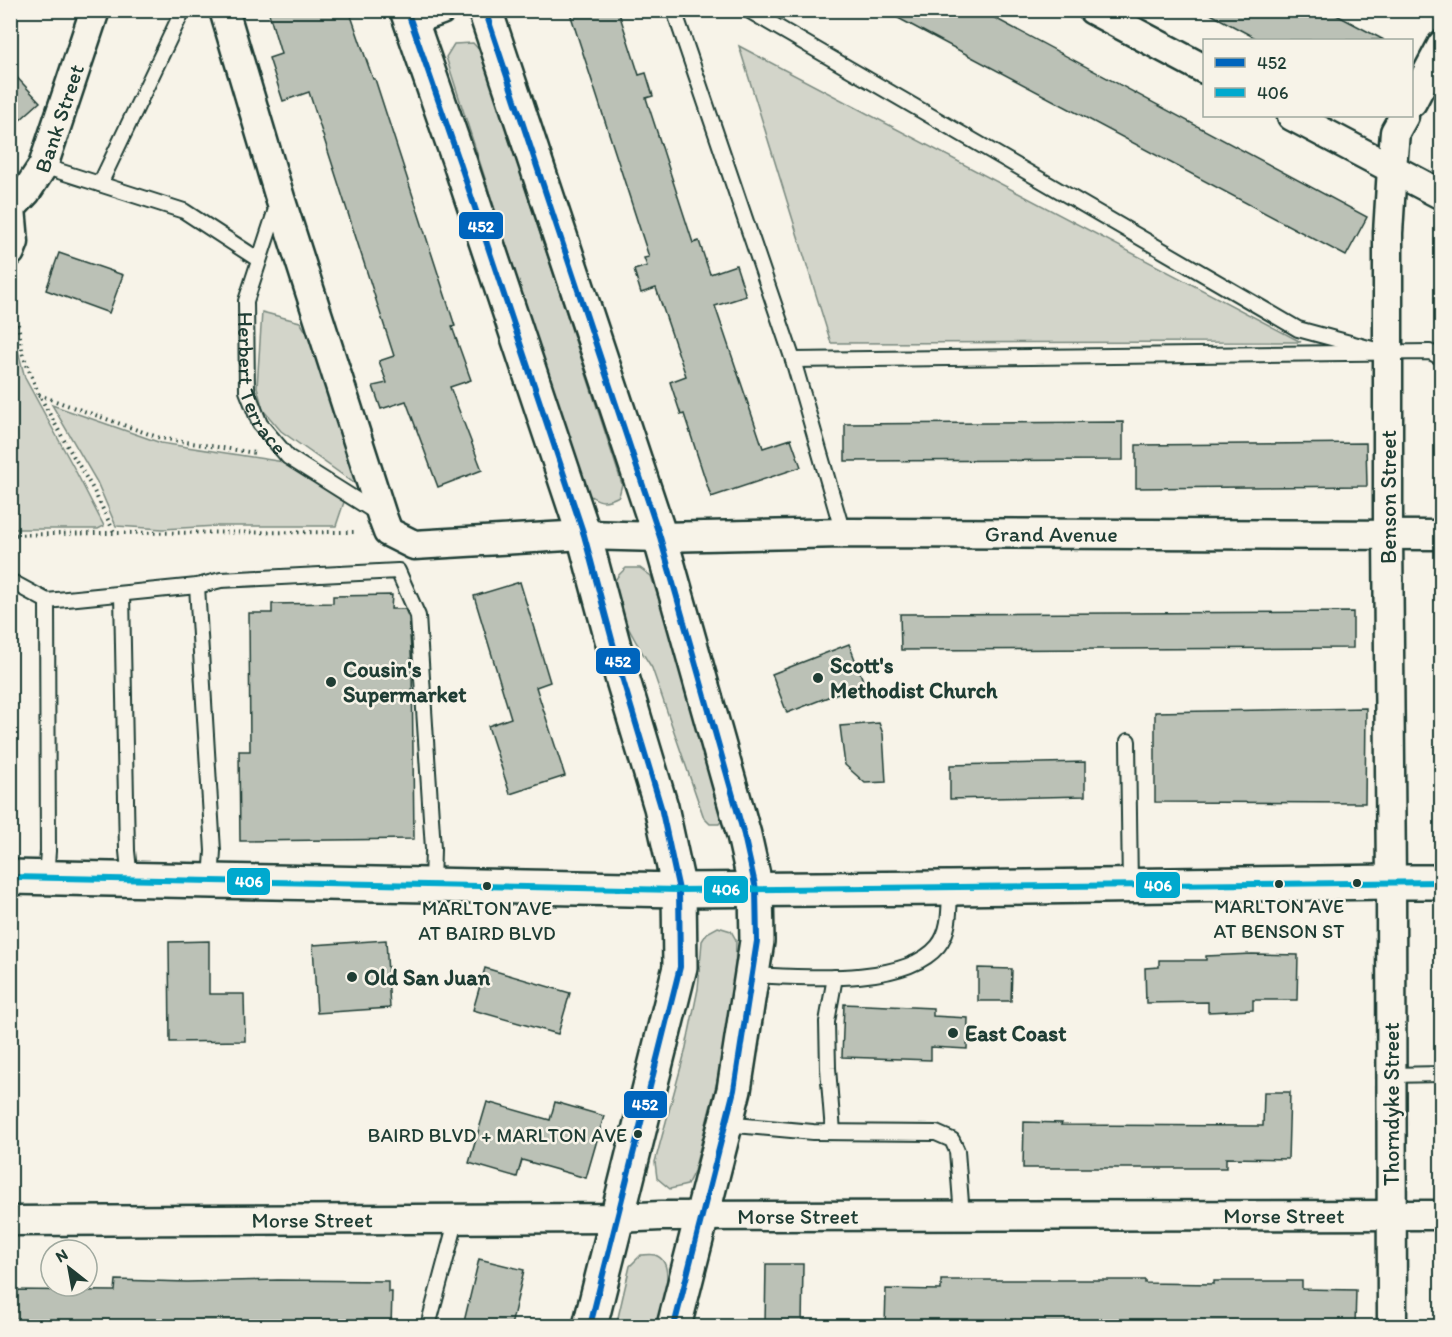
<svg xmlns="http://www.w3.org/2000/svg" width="1452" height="1337" font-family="Itim,sans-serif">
<rect width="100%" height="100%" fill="#f7f3e8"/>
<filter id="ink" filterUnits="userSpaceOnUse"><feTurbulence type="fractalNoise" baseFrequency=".0167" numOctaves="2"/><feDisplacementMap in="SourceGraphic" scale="12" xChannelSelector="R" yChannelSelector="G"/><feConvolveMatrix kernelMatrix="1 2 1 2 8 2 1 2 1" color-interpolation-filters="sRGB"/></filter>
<g filter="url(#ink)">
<g fill="#d3d5ca" stroke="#79897f" stroke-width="1.5">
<path d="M473,43l8,9 141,432 -3,12c-15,8 -20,6 -33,-3l-140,-436 8,-13z"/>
<polygon points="739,46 1301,342 831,343"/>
<polygon points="262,312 300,322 315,346 361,488 281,431 263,410 257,387"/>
<polygon points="11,324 25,378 73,466 104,526 98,529 11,529"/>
<polygon points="52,405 161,443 284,462 345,499 336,526 217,526 163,529 116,526 97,482"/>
<path d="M626,568h14l11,8 69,206 5,35 -6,7h-9l-6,-6 -52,-150c-11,-17 -45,-70 -36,-89 2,-4 7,-8 10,-11z"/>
<polygon points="718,927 731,931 736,940 735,982 723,1058 694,1171 687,1185 670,1189 657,1178 655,1162 685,1052 698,989 702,941 707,933"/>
<path d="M641,1255c4,0 10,-1 14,0 24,8 5,55 1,71h-40l14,-60z"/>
</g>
<g fill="#bbc1b6" stroke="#1f3d34" stroke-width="1.5">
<polygon points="268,10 349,10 373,79 375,79 455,326 452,327 471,380 450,387 482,470 438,487 406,401 381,409 373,386 387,383 379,361 394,356 309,92 283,101 269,58 281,54"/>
<polygon points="569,10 618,10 639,75 646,73 653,96 646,98 693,243 699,241 710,274 736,265 746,296 715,306 763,448 791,439 801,467 711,497 684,414 681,415 670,382 686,376 656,288 641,293 634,270 647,266 644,258 649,257"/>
<polygon points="883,10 980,10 1367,217 1346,256"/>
<polygon points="1203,10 1327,10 1384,40 1259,40"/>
<polygon points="10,70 40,102 10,129"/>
<polygon points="59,253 123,275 109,313 46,290"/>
<polygon points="1123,422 1123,460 845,461 845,424"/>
<polygon points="1366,443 1367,486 1136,488 1136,445"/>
<polygon points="520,582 550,682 536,687 565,776 510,794 488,726 511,718 474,596"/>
<polygon points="392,595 391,609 405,609 409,618 412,668 414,839 240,841 239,751 250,751 249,613 272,613 272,604 333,603 333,596"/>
<polygon points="1353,612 1353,648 901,650 900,614"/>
<polygon points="849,644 864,683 787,713 772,674"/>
<polygon points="1366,708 1365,803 1155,802 1155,712"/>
<polygon points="879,723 883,734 886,782 865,783 845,765 840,726"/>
<polygon points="1085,762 1085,796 950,799 950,765"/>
<polygon points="386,940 390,1008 317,1013 313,945"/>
<polygon points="209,941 209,994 244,994 245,1041 170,1042 169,942"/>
<polygon points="1252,954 1298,955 1297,1000 1253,1000 1253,1010 1208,1012 1208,1002 1146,1003 1145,968 1159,967 1159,960 1206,960 1206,956"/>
<polygon points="485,968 570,993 558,1034 473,1010"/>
<polygon points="978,968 1012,969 1011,1001 978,1001"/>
<polygon points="844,1004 933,1008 933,1016 968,1018 967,1049 931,1047 931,1060 842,1057"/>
<polygon points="1264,1092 1290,1092 1288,1159 1226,1158 1226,1168 1023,1168 1024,1122 1062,1123 1061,1125 1263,1126"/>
<polygon points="487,1102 550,1120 555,1102 604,1116 586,1178 522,1160 517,1177 469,1163"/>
<polygon points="479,1259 524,1270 511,1326 463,1326"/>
<polygon points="766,1264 803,1264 802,1326 765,1326"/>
<polygon points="116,1280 187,1282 278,1280 388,1281 388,1292 392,1292 391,1326 10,1326 10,1290 115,1291"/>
<polygon points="941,1280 1145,1280 1145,1283 1214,1284 1214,1281 1302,1281 1302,1289 1356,1290 1355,1326 885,1326 886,1289 941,1290"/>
</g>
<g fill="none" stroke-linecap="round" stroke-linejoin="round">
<g stroke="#1f3d34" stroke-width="18">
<g id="service">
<polyline points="674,10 793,360 843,533"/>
<polyline points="748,10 1298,329 1387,353"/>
<polyline points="43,166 184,211 259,260"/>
<polyline points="100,184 183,10"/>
<path id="s1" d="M278,203l-32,98 1,90 13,33 28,33 89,56"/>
<polyline points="793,360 1430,352 1442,358"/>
<polyline points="10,581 47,601"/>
<polyline points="197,586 213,851 211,881"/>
<polyline points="122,594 127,851 130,880"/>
<polyline points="1128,741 1130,886"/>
<polyline points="46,878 48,851 47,601 197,586 221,580 398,571 418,616 433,849 432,885"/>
<path d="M752,975c48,2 152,12 186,-29 13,-16 11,-38 12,-58"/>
<polyline points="1390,1075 1442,1074"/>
<polyline points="725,1124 813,1132 936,1133 952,1140 957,1151 962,1216"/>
<polyline points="833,1132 828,1068 827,1022 835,977"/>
<polyline points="428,1326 457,1218"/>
</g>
</g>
<g stroke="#1f3d34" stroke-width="33">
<g id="minor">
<path id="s2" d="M224,10l56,188 102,318 6,16 26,13 170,-10 76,2 183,-4 599,2"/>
<polyline points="1093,10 1204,69"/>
<polyline points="411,21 441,10"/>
<polyline points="1412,102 1442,45"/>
<polyline points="1292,116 1442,195"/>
<path id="s3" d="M10,252l4,-10 -3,-34 15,-16 17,-26 52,-156"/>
<path id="s4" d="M10,1221l608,-3 43,-2 781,-1"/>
<polyline points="1392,1326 1391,882 1388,534 1388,233 1392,168 1395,132 1404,116"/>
</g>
</g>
<g stroke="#1f3d34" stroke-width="38">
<g id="secondary">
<polyline points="407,10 460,163 584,535 622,677 661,807 679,890 680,967 590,1326"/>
<polyline points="485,10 660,537 744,835 756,889 757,941 734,1090 674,1326"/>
<polyline points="10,877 679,890 950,888 1391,882 1442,882"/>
</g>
</g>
<g stroke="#1f3d34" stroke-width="4" stroke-dasharray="1.5 4.5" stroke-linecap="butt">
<polyline points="18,324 23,355 39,395 65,442 93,489 115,534"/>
<polyline points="39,395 160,438 255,453"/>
<polyline points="10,535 99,533 357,532"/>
</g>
<use href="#service" stroke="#f7f3e8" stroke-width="14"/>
<use href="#minor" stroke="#f7f3e8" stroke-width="28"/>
<use href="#secondary" stroke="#f7f3e8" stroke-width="33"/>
<g stroke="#f7f3e8" stroke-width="10">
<g id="bus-1">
<polyline points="407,10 460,163 584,535 622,677 661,807 679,890 680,967 590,1326"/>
<polyline points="485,10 660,537 744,835 756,889 757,941 734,1090 674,1326"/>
</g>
</g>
<g stroke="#f7f3e8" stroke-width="10">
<polyline id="bus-2" points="10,877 679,890 1442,882"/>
</g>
<use href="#bus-1" stroke="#0065bd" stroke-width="6"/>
<use href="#bus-2" stroke="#00a9ce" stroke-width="6"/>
</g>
</g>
<g fill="#1f3d34" stroke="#f7f3e8" stroke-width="2">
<circle cx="818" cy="678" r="6"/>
<circle cx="331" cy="682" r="6"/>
<circle cx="1357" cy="883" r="5"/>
<circle cx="1279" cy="884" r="5"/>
<circle cx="487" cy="886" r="5"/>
<circle cx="352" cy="977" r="6"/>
<circle cx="953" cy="1033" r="6"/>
<circle cx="638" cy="1134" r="5"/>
</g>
<g text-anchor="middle" stroke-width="5" stroke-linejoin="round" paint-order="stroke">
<g font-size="20" fill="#1f3d34" stroke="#f7f3e8">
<text x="1279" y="913">MARLTON AVE<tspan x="1279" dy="25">AT BENSON ST</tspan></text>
<text x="487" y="915">MARLTON AVE<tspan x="487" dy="25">AT BAIRD BLVD</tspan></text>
<text x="627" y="1142" text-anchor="end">BAIRD BLVD + MARLTON AVE</text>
</g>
<g font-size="22" fill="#1f3d34" stroke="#f7f3e8">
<text dy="8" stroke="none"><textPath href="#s3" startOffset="148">Bank Street</textPath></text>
<text dy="8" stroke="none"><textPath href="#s1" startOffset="189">Herbert Terrace</textPath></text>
<text transform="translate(1388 497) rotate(-90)" y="8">Benson Street</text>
<text dy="8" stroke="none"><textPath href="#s2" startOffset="1214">Grand Avenue</textPath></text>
<text transform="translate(1391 1104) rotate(-90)" y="8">Thorndyke Street</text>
<text dy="8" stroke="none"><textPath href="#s4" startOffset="1274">Morse Street</textPath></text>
<text dy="8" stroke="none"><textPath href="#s4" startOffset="788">Morse Street</textPath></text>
<text dy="8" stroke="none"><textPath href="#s4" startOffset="302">Morse Street</textPath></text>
</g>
<g font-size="22" font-weight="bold" fill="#1f3d34" stroke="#f7f3e8" text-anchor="start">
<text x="830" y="673">Scott's<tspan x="830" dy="25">Methodist Church</tspan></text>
<text x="343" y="677">Cousin's<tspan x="343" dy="25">Supermarket</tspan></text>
<text x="364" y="985">Old San Juan</text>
<text x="965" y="1041">East Coast</text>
</g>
</g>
<g stroke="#f7f3e8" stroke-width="2">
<rect x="458" y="211" width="46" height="29" rx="6" fill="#0065bd"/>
<rect x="595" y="647" width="46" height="28" rx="6" fill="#0065bd"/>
<rect x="226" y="867" width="45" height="29" rx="6" fill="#00a9ce"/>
<rect x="1135" y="871" width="46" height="28" rx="6" fill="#00a9ce"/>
<rect x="703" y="875" width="46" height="29" rx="6" fill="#00a9ce"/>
<rect x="623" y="1090" width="45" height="29" rx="6" fill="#0065bd"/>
</g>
<g font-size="16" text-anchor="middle" font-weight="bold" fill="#fff">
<text x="481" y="232">452</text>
<text x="618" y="667">452</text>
<text x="249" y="887">406</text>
<text x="1158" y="891">406</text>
<text x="726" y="895">406</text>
<text x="645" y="1110">452</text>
</g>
<rect width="1452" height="1337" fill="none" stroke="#f7f3e8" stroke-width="36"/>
<rect x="18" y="18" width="1416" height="1301" fill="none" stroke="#1f3d34" stroke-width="2" filter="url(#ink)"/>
<rect x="1203" y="39" width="210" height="78" fill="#f7f3e8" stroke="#a1aaa0" stroke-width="1.5"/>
<rect x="1215" y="58" width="30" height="9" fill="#0065bd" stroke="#a1aaa0" stroke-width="1.5"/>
<text x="1257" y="69" font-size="18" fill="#1f3d34">452</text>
<rect x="1215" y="88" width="30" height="9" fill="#00a9ce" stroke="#a1aaa0" stroke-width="1.5"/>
<text x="1257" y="99" font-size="18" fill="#1f3d34">406</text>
<g transform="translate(69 1268) rotate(329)"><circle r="28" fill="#f7f3e8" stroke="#a1aaa0" stroke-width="1.5"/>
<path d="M0-4.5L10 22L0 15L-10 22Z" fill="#1f3d34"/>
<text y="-9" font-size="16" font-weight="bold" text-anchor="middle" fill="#1f3d34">N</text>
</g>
</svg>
